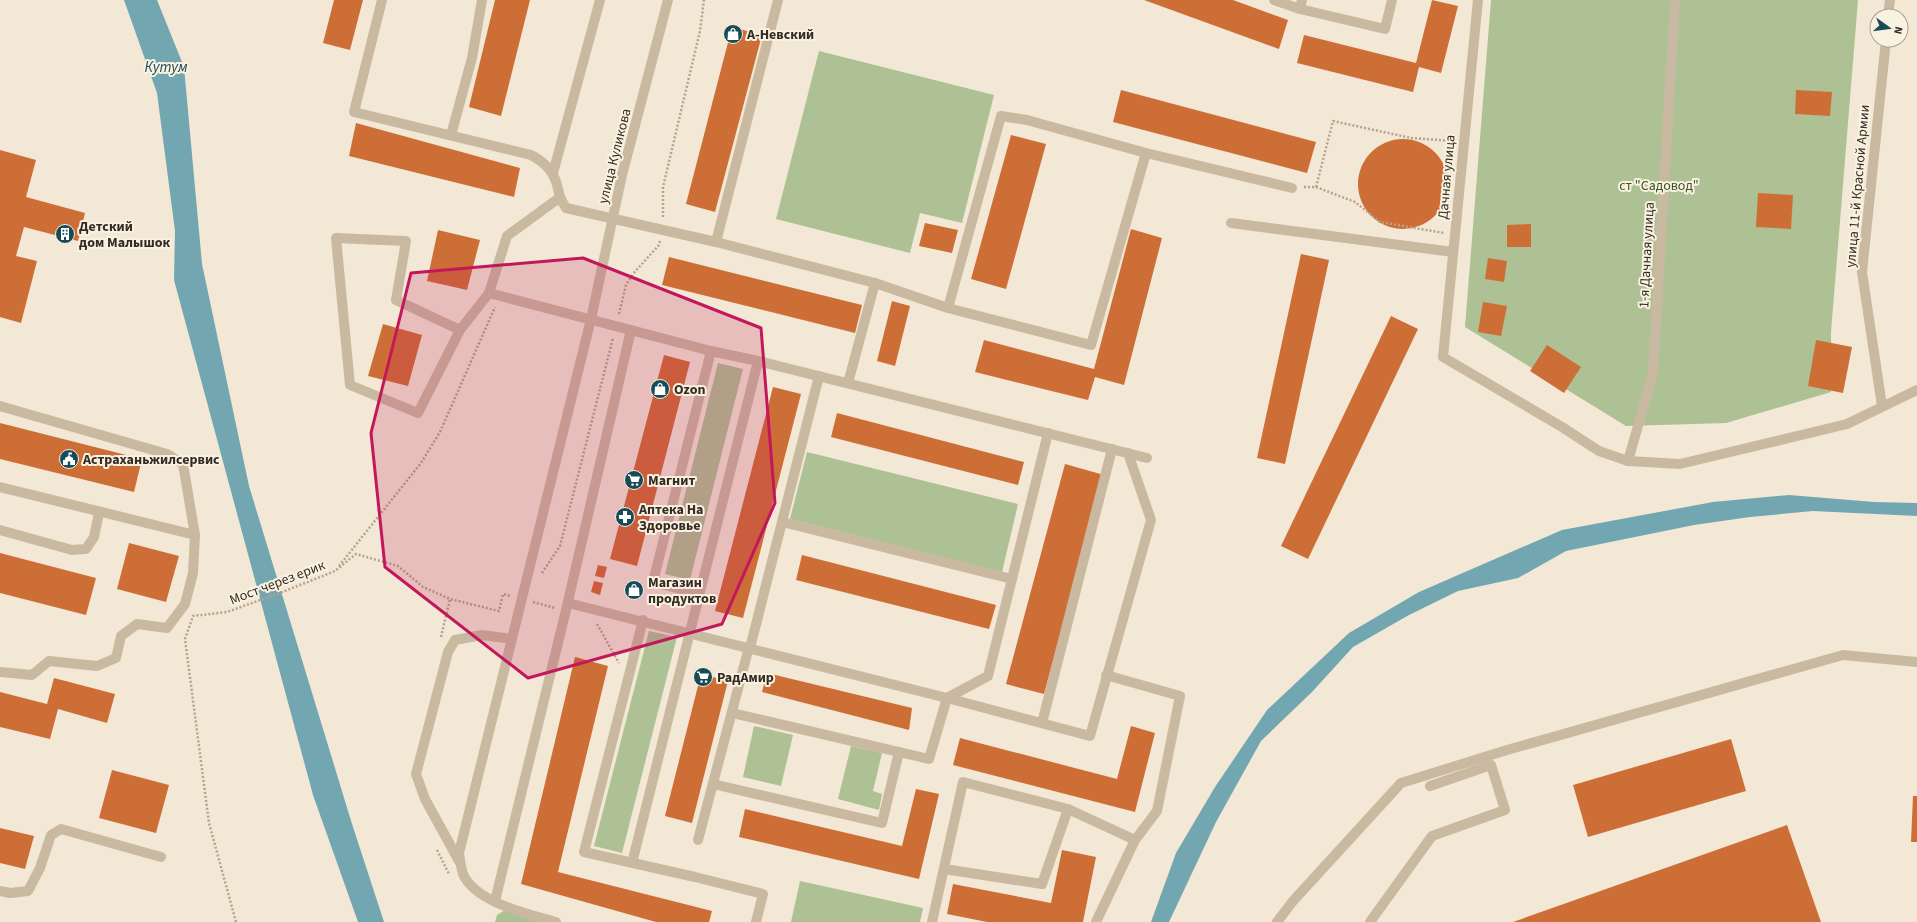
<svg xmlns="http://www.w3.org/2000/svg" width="1917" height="922" font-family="'Source Sans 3',sans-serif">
<rect width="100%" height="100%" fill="#f2e8d5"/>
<g fill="#adc194">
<polygon points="1491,0 1858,0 1831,332 1831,392 1726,423 1626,426 1465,327"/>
<polygon points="819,51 994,95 962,223 920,213 910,253 776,219"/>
<polygon points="718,363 743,369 690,580 665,574"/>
<polygon points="807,452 1018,504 1002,572 790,519"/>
<polygon points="649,631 677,637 622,853 594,846"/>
<polygon points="754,726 793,735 781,786 743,777"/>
<polygon points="851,746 882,753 873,791 882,794 879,810 838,799"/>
<polygon points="800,881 923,908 920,922 791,922"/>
<polygon points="510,907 555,922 495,922 497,915"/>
</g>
<g fill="#72a6b1">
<polygon points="124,0 157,0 184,67 202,264 249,486 352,824 384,922 358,922 313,795 174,280 175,231 157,93"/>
<polygon points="1789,495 1874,502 1917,503 1917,516 1813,511 1750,517 1694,525 1566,551 1518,578 1458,591 1409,615 1353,647 1312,692 1261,741 1216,822 1169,922 1151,922 1176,853 1215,787 1267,710 1349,633 1419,592 1562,530 1713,502"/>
</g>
<g fill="#ce6e37">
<polygon points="334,0 363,0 350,50 323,43"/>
<polygon points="495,0 530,0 501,116 469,107"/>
<polygon points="1144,0 1233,0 1288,20 1279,49"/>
<polygon points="1432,0 1458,6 1441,73 1419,67 1413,92 1297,63 1304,35 1416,63"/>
<polygon points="732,27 762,35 715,212 686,204"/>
<polygon points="1121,90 1316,142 1307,173 1113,122"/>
<polygon points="1796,90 1832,92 1830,116 1795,114"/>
<polygon points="356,123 520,168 514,197 349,156"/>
<polygon points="1011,135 1046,144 1006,289 971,279"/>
<circle cx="1403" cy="184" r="45"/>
<polygon points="0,150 36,160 26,197 85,213 78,241 24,227 16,256 37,261 21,323 0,317"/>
<polygon points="1758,193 1793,195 1791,229 1756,227"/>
<polygon points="925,223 958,230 952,253 919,246"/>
<polygon points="1531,224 1531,247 1507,247 1507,225"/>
<polygon points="1131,229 1162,238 1124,385 1095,377 1088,400 975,372 984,340 1094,369"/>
<polygon points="438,230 480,240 467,290 427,281"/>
<polygon points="1301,254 1329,260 1285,464 1257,458"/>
<polygon points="669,257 862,305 855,333 662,285"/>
<polygon points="1488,258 1507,261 1504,282 1485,279"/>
<polygon points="892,301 910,306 895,366 877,361"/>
<polygon points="1483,302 1507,306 1501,336 1478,332"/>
<polygon points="1391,316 1418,329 1308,559 1281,546"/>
<polygon points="383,324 422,335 408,386 368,376"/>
<polygon points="1816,340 1852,347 1843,393 1808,386"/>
<polygon points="1547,345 1581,367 1564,393 1530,371"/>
<polygon points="664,355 690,362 637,566 610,559"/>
<polygon points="773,387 801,394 743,618 715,611"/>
<polygon points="837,413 1024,462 1018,485 831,437"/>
<polygon points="0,423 142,459 134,492 0,459"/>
<polygon points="1065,464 1104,475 1044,694 1006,684"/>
<polygon points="129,543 179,556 166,602 117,589"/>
<polygon points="0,553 96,578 86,615 0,593"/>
<polygon points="802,555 996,605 989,629 796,580"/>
<polygon points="598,565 607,567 604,578 595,576"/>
<polygon points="594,581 603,583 600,595 591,592"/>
<polygon points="630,583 641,586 638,597 627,594"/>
<polygon points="575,657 608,666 558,872 712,911 709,922 656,922 521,884"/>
<polygon points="767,673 912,708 909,730 762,692"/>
<polygon points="701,674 728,681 692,823 665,816"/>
<polygon points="54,678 115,694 107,723 58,709 50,739 0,727 0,692 47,704"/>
<polygon points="1131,726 1155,733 1135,812 953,765 960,738 1117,779"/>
<polygon points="1731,739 1746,791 1588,837 1573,785"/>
<polygon points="112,770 169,785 156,833 99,818"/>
<polygon points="916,789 939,794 919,879 739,837 745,809 902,846"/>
<polygon points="1913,796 1917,796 1917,842 1911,842"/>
<polygon points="1787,825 1821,922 1513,922"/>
<polygon points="0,828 34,836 25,869 0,863"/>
<polygon points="1062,850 1096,857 1083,922 987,922 947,914 953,884 1051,903"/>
</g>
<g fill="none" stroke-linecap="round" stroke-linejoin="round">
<g stroke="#b6a38b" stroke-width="2.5" stroke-dasharray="2 2" stroke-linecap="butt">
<polyline points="1304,187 1316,187 1333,121 1411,138 1453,141"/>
<polyline points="1316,187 1355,202 1380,222 1444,233"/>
<polyline points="663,217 663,187 700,31 704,0"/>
<polyline points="619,314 626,285 633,274 659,245 660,241"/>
<polyline points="339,566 421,463 440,432 495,307"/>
<polyline points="542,573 560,546 613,338"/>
<polyline points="533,602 555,608"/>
<polyline points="597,624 619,663"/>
<polyline points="441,637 450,599"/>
<polyline points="437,850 449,874"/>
<polyline points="236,922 209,823 185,639 193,616 227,612 280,593 335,571 356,554 398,566 423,587 450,599 499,611 503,594 511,596"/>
</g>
<g stroke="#cab9a1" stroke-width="10">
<path d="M382,0l-28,112 177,43c13,7 22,15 26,30 3,11 2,12 9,23l150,34 159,41 73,25 143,37 55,-192"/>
<polyline points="1274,0 1300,9 1302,0"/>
<polyline points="1478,0 1443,357 1562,427 1599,451 1628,461 1680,464 1847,424 1917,390"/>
<polyline points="1300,9 1385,29 1392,0"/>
<polyline points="1888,16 1890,0"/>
<polyline points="451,135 472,58 482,0"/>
<polyline points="553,173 600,0"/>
<polyline points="1231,223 1453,252"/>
<polyline points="716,242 778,0"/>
<polyline points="489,293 507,236 559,198"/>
<polyline points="948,308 1001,116 1027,120 1146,153 1292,188"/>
<polyline points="460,330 396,300 406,241 336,238 350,385 418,413 460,330 489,293 711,351 758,361 1147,458"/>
<polyline points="848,383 875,283"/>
<polyline points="0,406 167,454 183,464 195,535"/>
<polyline points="1882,406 1862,272 1886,40"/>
<polyline points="1628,461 1653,373 1675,0"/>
<polyline points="0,487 195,535 193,573 185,604 167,628 137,624 121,636 116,658 97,666 49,661 32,675 0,672"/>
<polyline points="782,522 1012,579"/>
<polyline points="0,530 72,550 86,549 94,537 99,513"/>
<polyline points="699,594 653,582 711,351"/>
<polyline points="568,603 947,698 1090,736 1151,520 1128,453"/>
<polyline points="643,620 584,852 695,877 763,894 756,922"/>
<polyline points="750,648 819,376"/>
<polyline points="732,713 929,759 947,698 988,676 1048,433"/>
<polyline points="1042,723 1112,449"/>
<polyline points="713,784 882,823 899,752"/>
<polyline points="698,840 749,647"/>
<polyline points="459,861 425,799 416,774 448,652 455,640 482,635 512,639"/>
<polyline points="632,863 758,361"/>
<polyline points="944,869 1042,884 1068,809"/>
<polyline points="0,891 10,893 28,891 40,868 51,835 61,829 161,857"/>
<polyline points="495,901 566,610 631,330"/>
<path d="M556,922c-27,-8 -80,-19 -93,-48 -2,-6 -3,-14 -4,-21l132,-534 31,-144 46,-175"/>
<polyline points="932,922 963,782 1068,809 1135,840 1157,811 1180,696 1106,675"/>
<polyline points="1096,922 1135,840"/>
<polyline points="1277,922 1293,901 1401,783 1507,750 1843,655 1917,662"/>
<polyline points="1370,922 1432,836 1505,810 1491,765 1430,786"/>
</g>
</g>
<path fill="#c2185b" fill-opacity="0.2" stroke="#c2185b" stroke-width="3" stroke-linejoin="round" d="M583,258l178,70 14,175 -53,121 -194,54 -143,-111 -14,-134 40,-160z"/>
<defs>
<g id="shop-disc" transform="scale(1)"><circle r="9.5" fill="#174b58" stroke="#faf2e1"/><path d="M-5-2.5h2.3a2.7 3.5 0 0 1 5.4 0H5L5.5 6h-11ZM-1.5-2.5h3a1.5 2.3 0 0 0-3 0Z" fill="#fff"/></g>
<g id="building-disc" transform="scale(1)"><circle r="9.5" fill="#174b58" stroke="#faf2e1"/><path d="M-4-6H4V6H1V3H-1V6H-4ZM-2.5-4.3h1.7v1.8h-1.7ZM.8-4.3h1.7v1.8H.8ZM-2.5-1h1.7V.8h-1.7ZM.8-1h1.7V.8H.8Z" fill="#fff"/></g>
<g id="civic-disc" transform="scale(1)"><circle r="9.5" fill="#174b58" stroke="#faf2e1"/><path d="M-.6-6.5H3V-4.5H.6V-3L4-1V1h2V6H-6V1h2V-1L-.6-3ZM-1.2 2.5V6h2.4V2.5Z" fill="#fff"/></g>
<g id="supermarket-disc" transform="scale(1)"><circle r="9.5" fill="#174b58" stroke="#faf2e1"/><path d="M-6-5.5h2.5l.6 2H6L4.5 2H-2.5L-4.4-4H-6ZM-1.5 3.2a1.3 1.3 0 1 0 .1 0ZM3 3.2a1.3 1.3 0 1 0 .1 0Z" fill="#fff"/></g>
<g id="pharmacy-disc" transform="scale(1)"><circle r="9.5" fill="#174b58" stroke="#faf2e1"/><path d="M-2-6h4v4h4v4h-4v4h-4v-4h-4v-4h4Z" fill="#fff"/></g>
</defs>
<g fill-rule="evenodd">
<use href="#shop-disc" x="733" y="34"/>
<use href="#building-disc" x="65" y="234"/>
<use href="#shop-disc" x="660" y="389"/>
<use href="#civic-disc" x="69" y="459"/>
<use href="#supermarket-disc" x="634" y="480"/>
<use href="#pharmacy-disc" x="625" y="517"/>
<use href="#shop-disc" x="634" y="590"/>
<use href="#supermarket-disc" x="703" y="677"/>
</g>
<g text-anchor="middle" stroke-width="4" stroke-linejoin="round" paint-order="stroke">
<g font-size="14" font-weight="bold" fill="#342b24" stroke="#faf2e1" text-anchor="start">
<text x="747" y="39">А-Невский</text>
<text x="79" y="231">Детский<tspan x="79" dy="16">дом Малышок</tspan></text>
<text x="674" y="394">Ozon</text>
<text x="83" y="464">Астраханьжилсервис</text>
<text x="648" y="485">Магнит</text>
<text x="639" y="514">Аптека На<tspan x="639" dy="16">Здоровье</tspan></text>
<text x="648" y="587">Магазин<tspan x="648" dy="16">продуктов</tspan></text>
<text x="717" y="682">РадАмир</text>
</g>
<g font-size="14" fill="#342b24" stroke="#faf2e1">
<text transform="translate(614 156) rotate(-76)" y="5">улица Куликова</text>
<text transform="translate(1446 177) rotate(-85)" y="5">Дачная улица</text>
<text transform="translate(1857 186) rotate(-85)" y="5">улица 11-й Красной Армии</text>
<text transform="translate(1646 255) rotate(-87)" y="5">1-я Дачная улица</text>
<text transform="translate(277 582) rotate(-21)" y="5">Мост через ерик</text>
</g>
<g font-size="14" fill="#3d5426" stroke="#faf2e1">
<text x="1659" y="190">ст "Садовод"</text>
</g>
<g font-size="15" font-style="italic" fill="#174b58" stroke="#faf2e1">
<text x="166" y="72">Кутум</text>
</g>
</g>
<g transform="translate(1889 28) rotate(104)"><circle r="19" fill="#faf2e1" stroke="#aba295"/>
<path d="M0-3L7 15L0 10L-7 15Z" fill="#174b58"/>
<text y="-6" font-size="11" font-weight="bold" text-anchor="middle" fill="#342b24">N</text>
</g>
</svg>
